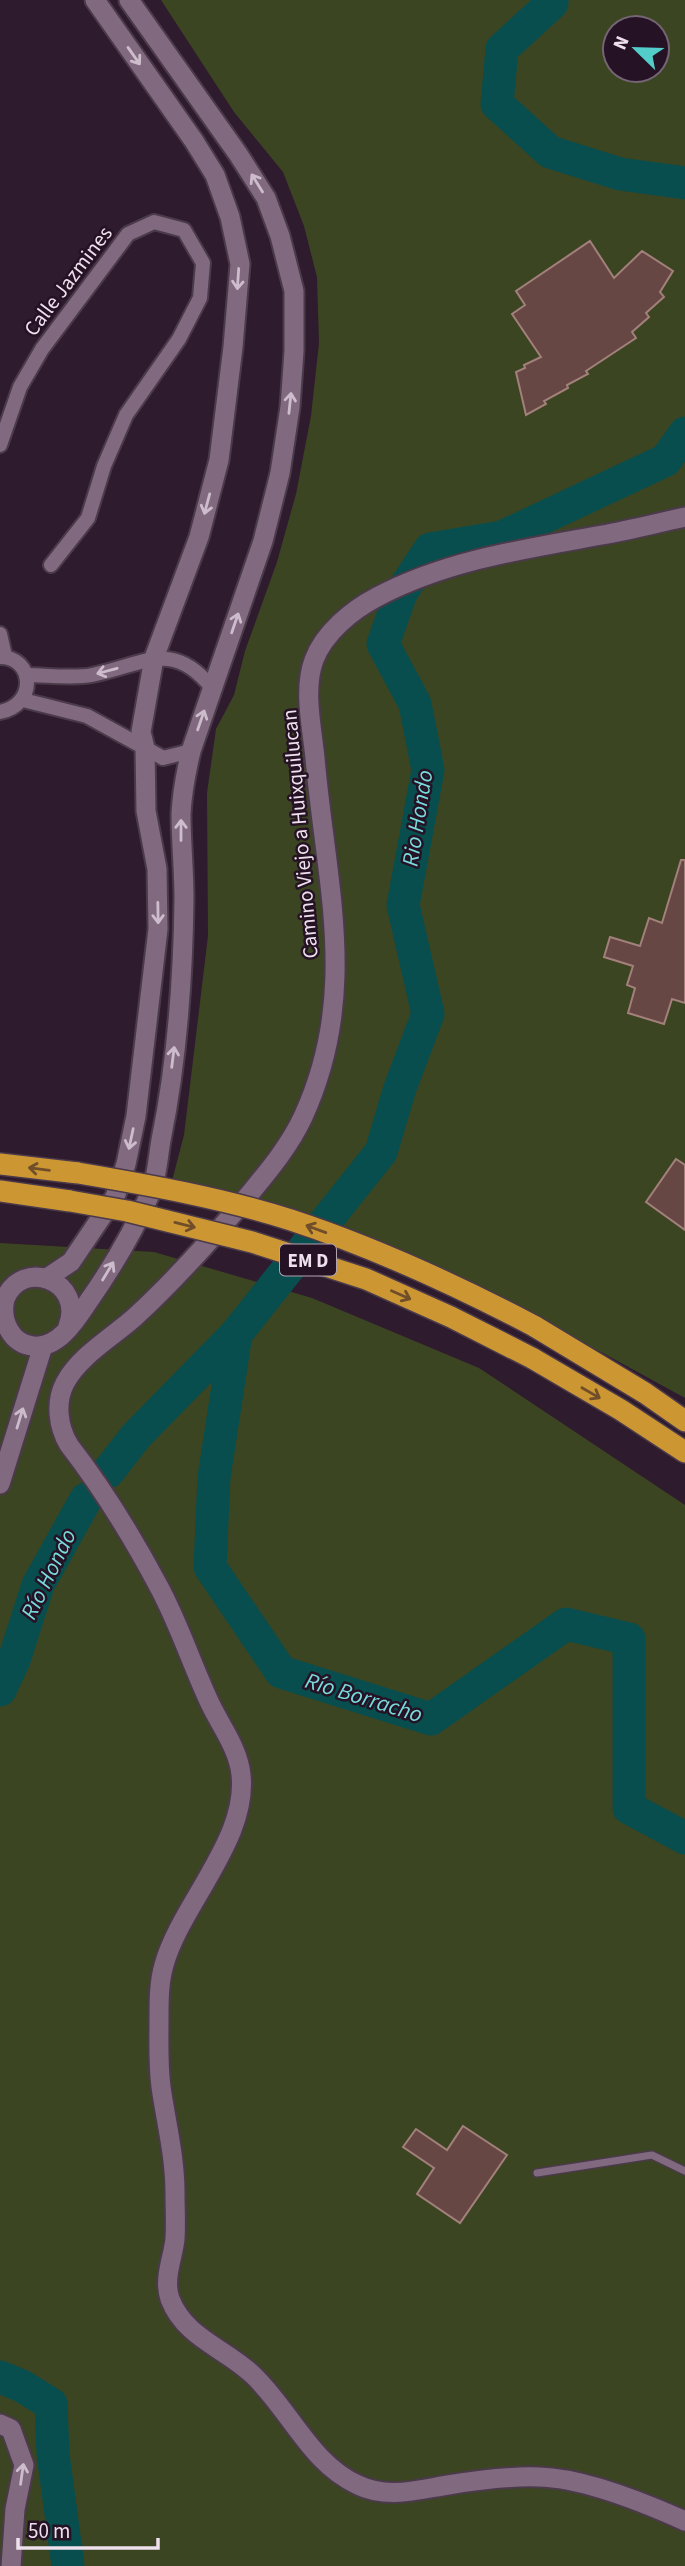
<svg xmlns="http://www.w3.org/2000/svg" width="685" height="2566" font-family="'Source Sans 3',sans-serif">
<rect width="100%" height="100%" fill="#2f1b2e"/>
<g fill="#3c4521" fill-rule="evenodd">
<path d="M161,0h524v1398l-84,-46 -82,-38 -347,-133 12,-46 24,-199 -1,-143 9,-64 18,-34 11,-44 32,-89 19,-68 15,-78 8,-73 -2,-66 -13,-51 -21,-54 -49,-60zM615,28h42v42h-42z"/>
<polygon points="0,1243 154,1252 312,1298 479,1368 685,1505 685,2566 0,2566"/>
</g>
<g fill="none" stroke-linecap="round" stroke-linejoin="round">
<g stroke="#084e4f" stroke-width="33">
<polyline points="552,0 552,3 502,49 497,104 550,152 620,174 685,183"/>
<polyline points="236,1334 214,1477 210,1567 281,1672 431,1719 566,1624 629,1639 629,1808 685,1838"/>
<polyline points="108,1472 136,1436 236,1334 381,1152 400,1088 428,1014 403,905 428,770 415,704 383,644 401,593 430,549 502,537 666,460 685,433"/>
<polyline points="0,1690 14,1660 38,1585 86,1499"/>
<polyline points="0,2377 22,2386 51,2404 53,2454 68,2566"/>
</g>
</g>
<g fill="#664743" stroke="#a3807c" stroke-width="2">
<polygon points="590,241 614,278 642,251 673,271 660,292 664,297 646,313 649,317 632,332 636,338 586,371 588,374 567,385 568,388 544,401 546,404 526,415 516,372 525,368 524,365 541,357 512,314 525,305 516,291"/>
<polygon points="681,860 685,860 685,1003 672,999 664,1024 628,1013 635,988 627,985 633,966 604,957 610,937 640,946 649,918 662,923"/>
<polygon points="676,1159 685,1165 685,1230 646,1202"/>
<polygon points="463,2126 507,2155 460,2223 417,2194 434,2168 403,2147 416,2129 447,2150"/>
</g>
<g fill="none" stroke-linecap="round" stroke-linejoin="round">
<g stroke="#4a3a4a" stroke-width="10">
<polyline id="service" points="537,2173 652,2155 685,2171"/>
</g>
<g stroke="#4a3a4a" stroke-width="18">
<g id="minor">
<polyline points="0,445 20,387 42,349 128,234 154,222 184,230 203,263 200,298 179,339 126,415 104,466 88,518 51,565"/>
<polyline points="0,634 5,656"/>
<path d="M0,657c34,0 38,47 0,55"/>
<path d="M26,675c21,0 46,4 66,0 51,-10 80,-37 120,13"/>
<polyline points="23,700 87,716 163,758 191,751"/>
</g>
</g>
<g stroke="#4a3a4a" stroke-width="23">
<g id="secondary">
<path d="M685,517c-28,6 -55,13 -83,18 -77,14 -155,25 -225,62 -25,13 -53,36 -63,63 -11,29 -2,68 1,98 11,127 45,235 -12,359 -15,32 -38,58 -60,85 -34,40 -68,78 -107,114 -23,21 -56,39 -71,67 -10,19 -7,44 4,62 34,44 64,93 90,142 19,35 32,75 49,112 10,23 27,44 32,69 13,67 -59,135 -76,197 -5,17 -5,35 -5,53 0,23 -1,46 2,69 5,35 14,69 14,106 0,15 1,30 0,46 -2,19 -12,40 -5,60 15,39 55,49 83,76 37,35 57,88 105,110 29,14 59,5 90,0 30,-5 61,-9 91,-8 44,1 106,26 146,44"/>
<polyline points="47,1278 71,1262 115,1197 126,1164 136,1116 158,929 157,869 146,811 145,748 141,732 154,658 199,537 219,460 233,347 240,264 230,217 215,175 194,141 95,0"/>
<path d="M68,1326c17,-45 -46,-69 -63,-27 -5,21 6,45 28,47 25,3 43,-26 55,-44 24,-34 46,-72 63,-110 6,-15 7,-35 10,-52 16,-78 22,-161 23,-241 0,-29 -3,-57 -3,-85 1,-21 5,-42 10,-63l72,-210 17,-68 10,-66 4,-56v-60l-14,-55 -14,-38 -28,-44 -109,-154"/>
<polyline points="0,1484 43,1346"/>
<polyline points="0,2424 11,2429 24,2465 15,2509 11,2566"/>
</g>
</g>
<g stroke="#4a3a4a" stroke-width="24">
<g id="motorway">
<polyline points="0,1164 78,1173"/>
<polyline points="0,1191 70,1201"/>
<polyline points="534,1326 645,1393 685,1421"/>
<polyline points="532,1358 621,1410 685,1452"/>
</g>
</g>
<use href="#service" stroke="#81697f" stroke-width="7"/>
<use href="#minor" stroke="#81697f" stroke-width="14"/>
<use href="#secondary" stroke="#81697f" stroke-width="19"/>
<use href="#motorway" stroke="#cc9732" stroke-width="21"/>
<g stroke="#4a3a4a" stroke-width="24" stroke-linecap="butt">
<g id="motorway-bridge">
<path d="M78,1173c71,12 144,25 213,47 85,28 165,65 243,106"/>
<polyline points="70,1201 127,1211 252,1242 366,1279 451,1317 532,1358"/>
</g>
</g>
<use href="#motorway-bridge" stroke="#cc9732" stroke-width="21"/>
</g>
<defs><path id="oneway-shaft" d="M-6 0H5M1.5-3L5.5 0L1.5 3" fill="none" stroke-width="1.6" stroke-linecap="round" stroke-linejoin="round" transform="scale(1.75)"/></defs>
<g stroke="#cdbdcc">
<use href="#oneway-shaft" transform="translate(134 56) rotate(55)"/>
<use href="#oneway-shaft" transform="translate(257 183) rotate(-122)"/>
<use href="#oneway-shaft" transform="translate(238 279) rotate(94)"/>
<use href="#oneway-shaft" transform="translate(290 403) rotate(-84)"/>
<use href="#oneway-shaft" transform="translate(207 504) rotate(105)"/>
<use href="#oneway-shaft" transform="translate(235 623) rotate(-71)"/>
<use href="#oneway-shaft" transform="translate(107 671) rotate(165)"/>
<use href="#oneway-shaft" transform="translate(201 720) rotate(-71)"/>
<use href="#oneway-shaft" transform="translate(181 830) rotate(-90)"/>
<use href="#oneway-shaft" transform="translate(158 913) rotate(89)"/>
<use href="#oneway-shaft" transform="translate(173 1057) rotate(-83)"/>
<use href="#oneway-shaft" transform="translate(131 1139) rotate(102)"/>
<use href="#oneway-shaft" transform="translate(108 1271) rotate(-59)"/>
<use href="#oneway-shaft" transform="translate(20 1418) rotate(-73)"/>
<use href="#oneway-shaft" transform="translate(22 2474) rotate(-82)"/>
</g>
<g stroke="#704e2a">
<use href="#oneway-shaft" transform="translate(39 1169) rotate(-173)"/>
<use href="#oneway-shaft" transform="translate(185 1225) rotate(14)"/>
<use href="#oneway-shaft" transform="translate(316 1229) rotate(-160)"/>
<use href="#oneway-shaft" transform="translate(401 1295) rotate(24)"/>
<use href="#oneway-shaft" transform="translate(591 1393) rotate(30)"/>
</g>
<g text-anchor="middle" stroke-width="5" stroke-linejoin="round" paint-order="stroke">
<rect fill="#251224" stroke="#b2a3b1" stroke-width="2" x="280" y="1244.5" width="56" height="31" rx="5"/>
<g font-size="19" font-weight="bold" fill="#eee1ed">
<text x="308" y="1267">EM D</text>
</g>
<g font-size="21" fill="#eee1ed" stroke="#251224">
<text transform="translate(68 281) rotate(-53)" y="7">Calle Jazmines</text>
<text transform="translate(300 834) rotate(-95)" y="7">Camino Viejo a Huixquilucan</text>
</g>
<g font-size="23" font-style="italic" fill="#78dadc" stroke="#251224">
<text transform="translate(417 818) rotate(-81)" y="8">Rio Hondo</text>
<text transform="translate(48 1574) rotate(-64)" y="8">Río Hondo</text>
<text transform="translate(364 1697) rotate(17)" y="8">Río Borracho</text>
</g>
</g>
<g transform="translate(636 49) rotate(293)"><circle r="33" fill="#251224" stroke="#756574" stroke-width="2"/>
<path d="M0-5L12 26L0 18L-12 26Z" fill="#53cdca"/>
<text y="-10" font-size="19" font-weight="bold" text-anchor="middle" fill="#eee1ed">N</text>
</g>
<path d="M18 2538v10h140v-10" fill="none" stroke="#eee1ed" stroke-width="3.5"/>
<text x="28" y="2538" font-size="21" fill="#eee1ed" stroke="#251224" stroke-width="5" paint-order="stroke">50 m</text>
</svg>
